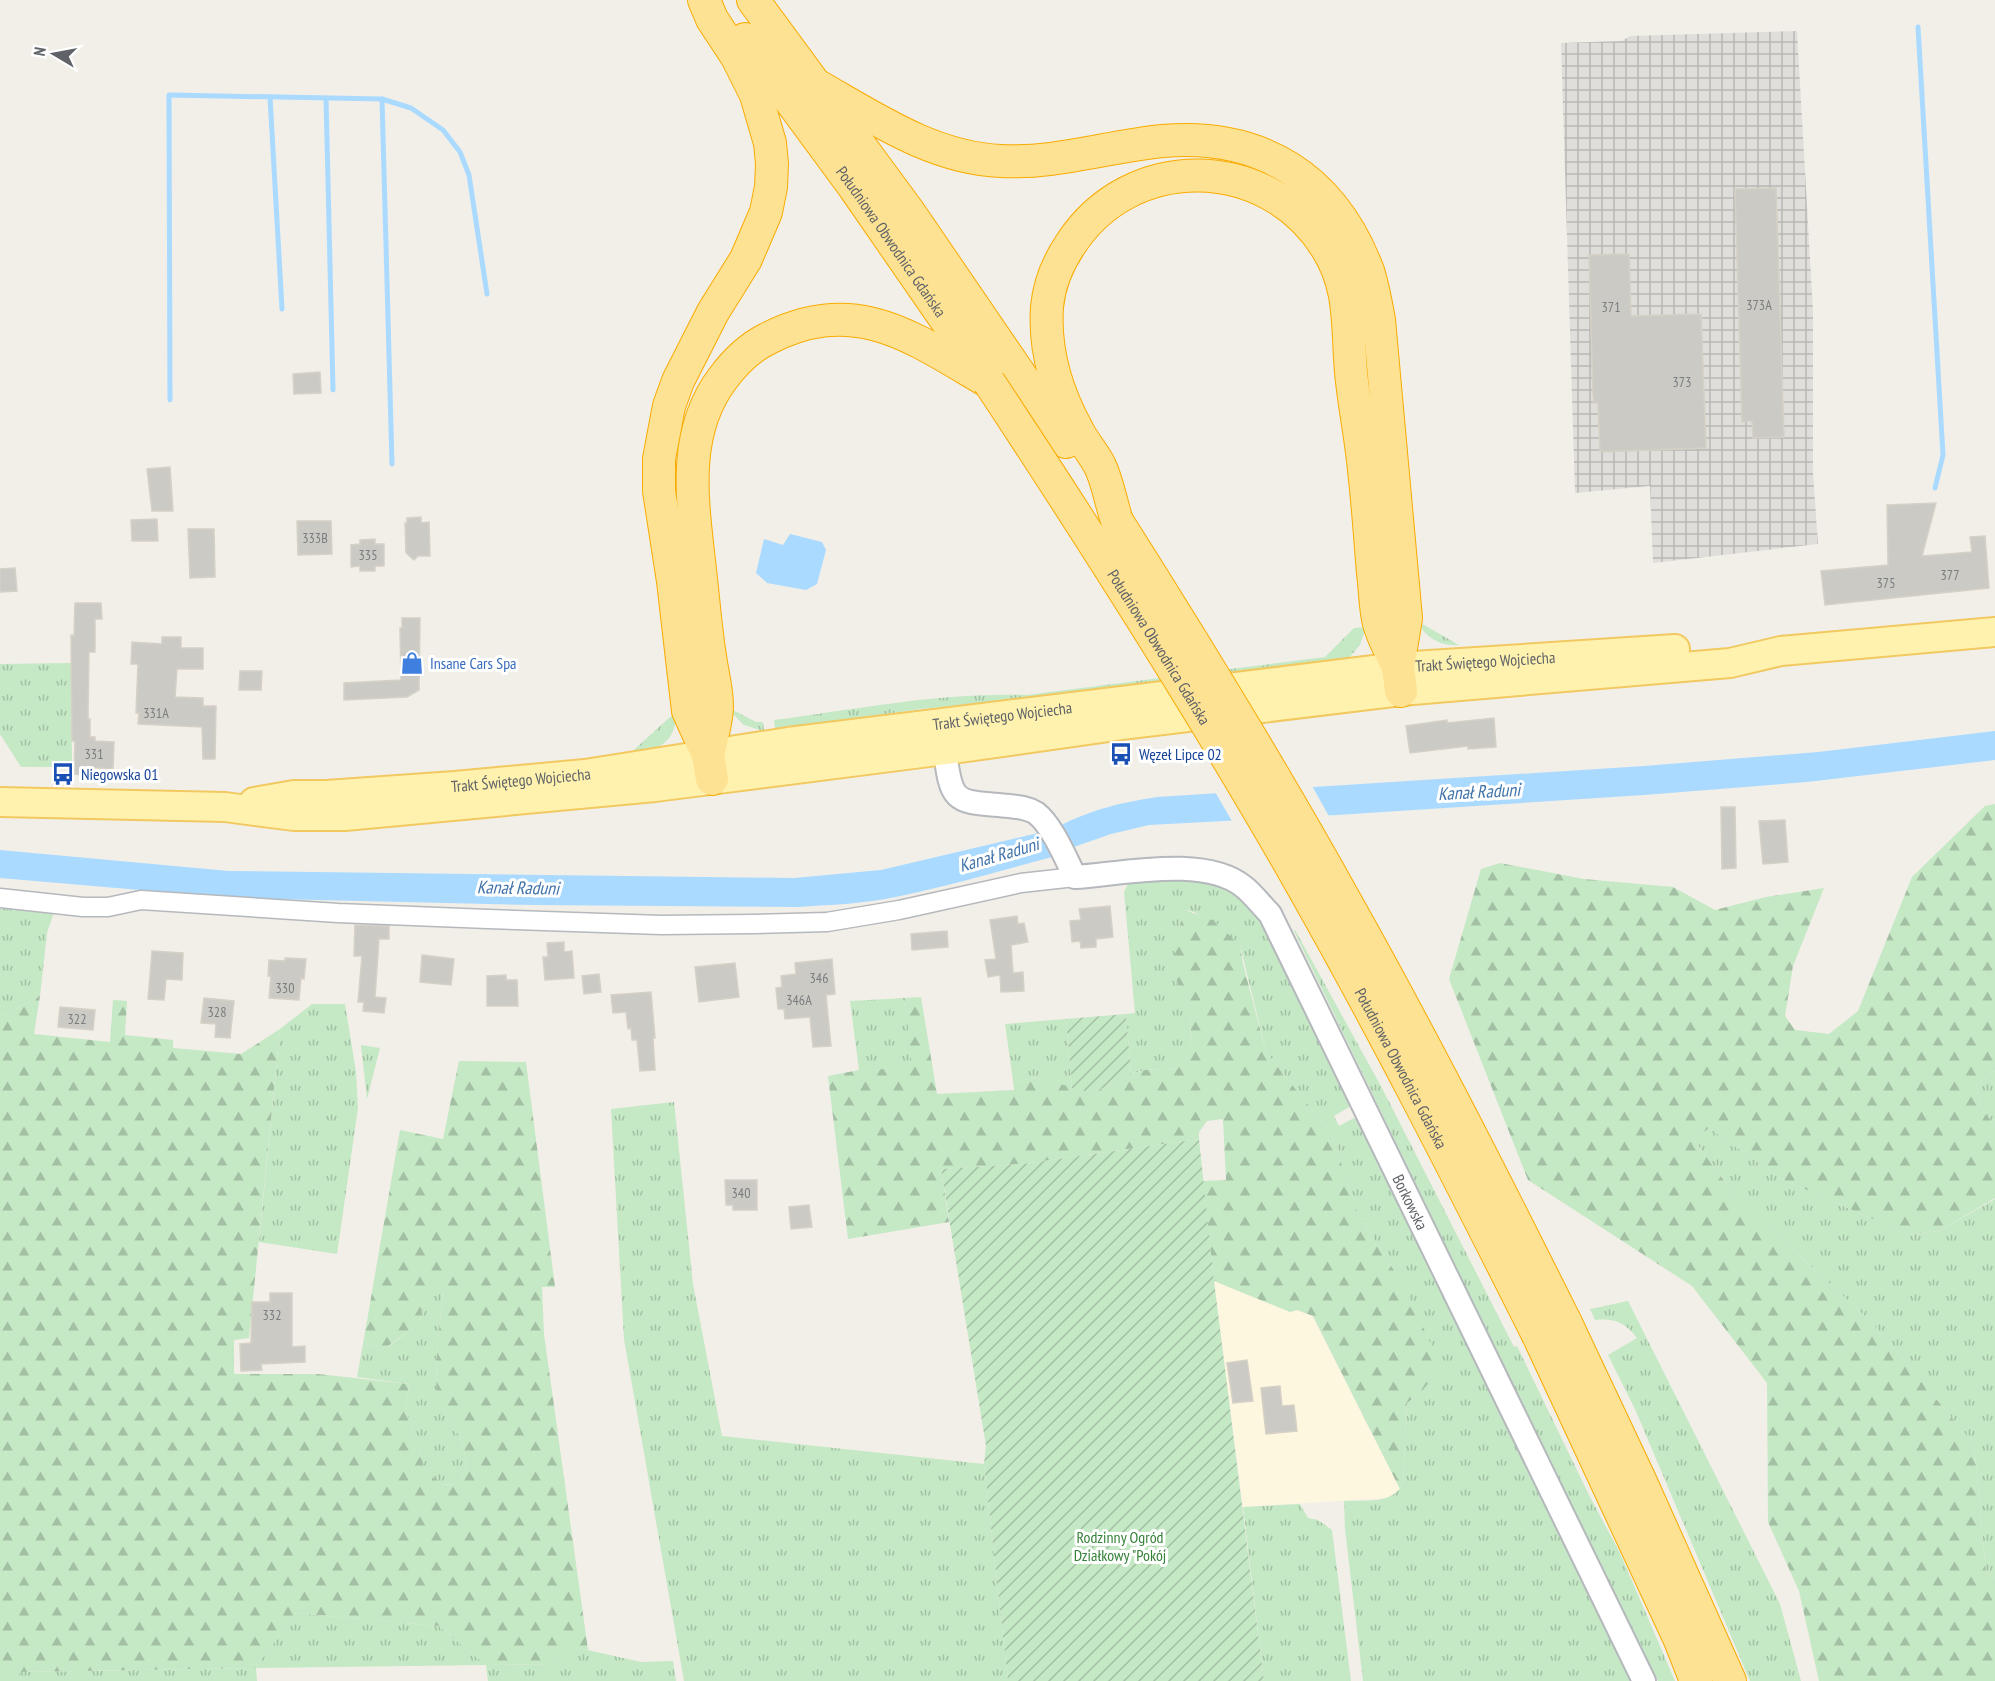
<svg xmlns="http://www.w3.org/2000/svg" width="1995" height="1681" font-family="'PT Sans Narrow',sans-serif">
<defs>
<pattern id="industrial-grid" width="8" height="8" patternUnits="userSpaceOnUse" patternTransform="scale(1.5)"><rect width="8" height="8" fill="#e0deda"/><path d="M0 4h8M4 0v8" fill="none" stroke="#b9b8b5"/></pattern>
<pattern id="grass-tufts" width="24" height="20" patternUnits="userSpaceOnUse" patternTransform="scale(1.5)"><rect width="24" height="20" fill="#c5e8c5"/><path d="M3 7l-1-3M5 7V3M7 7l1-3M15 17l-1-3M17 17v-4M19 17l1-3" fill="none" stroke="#a3c0a4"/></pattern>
<pattern id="forest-firs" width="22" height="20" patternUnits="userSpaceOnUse" patternTransform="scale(1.5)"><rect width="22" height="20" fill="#c5e8c5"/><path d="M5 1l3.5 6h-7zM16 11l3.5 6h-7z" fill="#a3c0a4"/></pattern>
<pattern id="garden-furrows" width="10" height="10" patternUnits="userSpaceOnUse" patternTransform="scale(1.5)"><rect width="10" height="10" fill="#c5e8c5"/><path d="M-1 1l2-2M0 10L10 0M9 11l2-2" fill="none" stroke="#a3c0a4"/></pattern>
</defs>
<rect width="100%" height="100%" fill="#f1efe8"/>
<polygon fill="#fef7e0" points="1214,1281 1290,1312 1297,1310 1312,1316 1400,1489 1388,1498 1243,1507"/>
<polygon fill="url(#industrial-grid)" points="1797,31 1813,311 1813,473 1818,544 1653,563 1650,486 1575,493 1561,43 1622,41 1630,36"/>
<g fill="url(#grass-tufts)">
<path d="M1418,623l6,2 35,20c-17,2 -33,-7 -41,-22z"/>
<path d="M1366,627l-6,18 -12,14 -351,44 -2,-1 -74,7 -146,21 -1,-10c84,-11 168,-28 253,-25l298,-38 29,-29z"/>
<polygon points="71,663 72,767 21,767 0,734 0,664"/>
<polygon points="729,710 733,710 756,722 763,722 764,731 744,725"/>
<path d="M670,717h6c-2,31 -26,34 -51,41z"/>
<path d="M1181,879l29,4 28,13 22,25 36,62 58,121 -20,12 5,10 15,-8 7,3 273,560h-271l-18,-152 -1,-28c20,-1 51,4 59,-19l4,-79 14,-11 -26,-120 -36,-55 -27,-82 -66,-83 -26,-107 -46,-33 -9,-2 -8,72 13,26 1,45 -13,15 -33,2 -14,4 -5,-60 9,-1 -11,-121 6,-12z"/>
<polygon points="0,908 54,912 47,933 40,996 6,1014 0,1015"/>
<polygon points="1295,930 1383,1090 1514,1347 1517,1346 1589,1495 1620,1553 1675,1681 1658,1681 1563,1490 1294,931"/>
<polygon points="905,998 913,1069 859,1070 850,1001"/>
<polygon points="312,1004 345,1004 356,1072 358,1108 337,1254 259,1242 280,1029"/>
<polygon points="1066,1019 1072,1088 1038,1078 1013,1081 1005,1024"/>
<polygon points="361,1045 380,1048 367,1099"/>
<polygon points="1995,1071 1995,1126 1980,1106 1976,1085"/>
<polygon points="674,1102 693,1284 722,1436 984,1464 1008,1681 684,1681 624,1339 611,1109"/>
<polygon points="1709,1128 1782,1179 1907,1234 1939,1231 1995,1199 1995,1578 1986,1573 1974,1444 1871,1322 1736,1197 1694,1140"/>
<polygon points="425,1285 443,1291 437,1351 436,1395 462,1441 467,1465 459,1484 439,1485 424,1466 406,1412 409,1384 357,1377 363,1344 388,1347 420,1322"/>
<path d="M1628,1301l152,303 21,77h-51l-115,-272 -27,-54 29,-17c-12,-16 -23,-20 -42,-18l-5,-11z"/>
<polygon points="1300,1504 1308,1518 1318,1520 1332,1530 1351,1681 1264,1681 1243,1507"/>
<polygon points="296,1613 439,1626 486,1665 554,1664 574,1647 641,1662 673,1661 676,1681 488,1681 486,1665 256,1668 257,1681 21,1681 20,1672 255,1668"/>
</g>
<g fill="url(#forest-firs)">
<polygon points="1995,804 1995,1071 1976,1085 1980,1106 1995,1126 1995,1198 1939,1231 1907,1234 1782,1179 1709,1128 1694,1140 1736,1197 1871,1322 1974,1444 1986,1573 1995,1578 1995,1681 1819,1681 1799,1591 1768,1522 1767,1383 1692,1286 1528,1180 1449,979 1481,869 1500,863 1584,879 1673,887 1715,910 1766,897 1824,888 1793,966 1785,1016 1795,1030 1829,1034 1858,1011 1912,877 1985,806"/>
<polygon points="1185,910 1214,921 1240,945 1243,964 1266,1052 1332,1135 1359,1217 1395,1272 1418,1316 1434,1351 1436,1374 1421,1392 1407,1403 1403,1482 1400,1489 1313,1316 1297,1310 1290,1312 1214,1281 1203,1181 1226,1180 1223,1119 1207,1121 1199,1132 1199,1139 1023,1164 941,1169 949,1222 848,1239 828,1076 859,1070 912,1068 905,998 921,997 937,1094 1014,1090 1013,1081 1038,1078 1093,1093 1131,1074 1145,1070 1178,1068 1191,1053 1190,1008 1177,982 1174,956"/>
<polygon points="40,996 34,1034 110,1042 113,1000 127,1001 125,1035 173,1040 173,1048 241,1054 280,1029 249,1338 234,1340 234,1374 318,1374 409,1384 406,1412 424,1466 440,1485 459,1484 467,1465 462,1441 436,1395 437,1351 443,1291 425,1286 420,1322 387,1347 363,1344 400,1130 443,1139 459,1061 526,1062 555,1287 542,1287 544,1334 588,1650 574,1647 554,1664 486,1665 439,1626 296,1613 255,1668 20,1672 21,1681 0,1681 0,1015 6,1014"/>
</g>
<g fill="url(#garden-furrows)">
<polygon points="1126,1014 1131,1074 1093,1093 1072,1088 1066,1019"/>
<polygon points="1199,1139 1214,1281 1264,1681 1008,1681 984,1464 986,1446 941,1169 1023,1164"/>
</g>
<g fill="#aadaff">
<polygon points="790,534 822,542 826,550 817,584 806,590 767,583 756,573 764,539 783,545"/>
<path d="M1995,731v29l-188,22 -163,13 -307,20 -188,10 -38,9 -40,14 -12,-22c35,-17 60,-23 98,-29l487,-31 174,-14z"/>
<path d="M1042,832l14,24c-57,15 -113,32 -171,43 -28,5 -58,6 -87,8l-264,-2 -301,-7 -233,-20v-28l229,21 565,7 87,-8z"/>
</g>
<polygon fill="#f1efe8" points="1311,784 1330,818 1233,823 1214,790"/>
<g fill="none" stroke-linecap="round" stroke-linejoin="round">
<g stroke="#aadaff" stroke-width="5">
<polyline points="1918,27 1943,455 1935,488"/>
<polyline points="270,97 282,309"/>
<polyline points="326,98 333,390"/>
<polyline points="382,99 392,464"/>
<polyline points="170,400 169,95 382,99 411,108 443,130 460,152 469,175 487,294"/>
</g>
</g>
<g fill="#cccac5" stroke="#d6d1c6" stroke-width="1.5">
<polygon points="1776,188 1784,437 1753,438 1752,421 1742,422 1735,189"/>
<polygon points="1629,254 1631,316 1701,314 1706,448 1600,452 1598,403 1594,403 1593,394 1589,255"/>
<polygon points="320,372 321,393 294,394 293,374"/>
<polygon points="170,467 173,511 152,511 147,469"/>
<polygon points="1936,503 1922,556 1972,552 1970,537 1985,536 1989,588 1825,605 1821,571 1888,565 1887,505"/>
<polygon points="421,517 421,523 429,522 430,556 418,556 414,560 406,553 405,523 407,523 407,518"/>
<polygon points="157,519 158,541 132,541 131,520"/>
<polygon points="297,521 331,521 332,554 298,555"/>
<polygon points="188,529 214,529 215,577 190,578"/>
<polygon points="375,539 375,544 384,544 384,566 375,566 375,571 360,571 360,566 351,567 351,545 360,544 360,540"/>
<polygon points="15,568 17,591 0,592 0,569"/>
<polygon points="75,603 101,603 102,619 95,619 95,652 89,652 88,719 90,719 90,737 95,737 95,741 114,742 113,769 84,767 83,775 74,774 75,741 72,741 71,635 74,636"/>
<polygon points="402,618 420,618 419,690 407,697 344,700 344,683 401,680 400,628 402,628"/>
<polygon points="162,637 181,637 181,648 203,648 203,669 177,669 175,697 203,698 203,706 216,706 215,759 203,759 202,727 138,724 139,713 136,713 138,664 131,664 132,642 162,644"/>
<polygon points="240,671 262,671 261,690 239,690"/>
<polygon points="1494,718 1496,747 1468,749 1468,746 1410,753 1406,726 1447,720 1447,723"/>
<polygon points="1721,807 1735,807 1736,868 1722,869"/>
<polygon points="1785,820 1788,862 1763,864 1759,821"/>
<polygon points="1110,906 1113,937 1096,939 1096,947 1081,948 1080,941 1072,942 1070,921 1081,920 1079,909"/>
<polygon points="1017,916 1018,924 1024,923 1028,942 1011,945 1013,973 1023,972 1024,991 1001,992 1000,975 988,977 985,960 996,959 990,920"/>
<polygon points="355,925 389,926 389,939 379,939 375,997 386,998 384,1013 363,1011 364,1002 358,1002 362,956 354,956"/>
<polygon points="947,931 948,947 912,950 911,934"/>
<polygon points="564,942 564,952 572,951 574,978 545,980 543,957 548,957 547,943"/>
<polygon points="152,951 183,953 182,980 166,979 164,1000 148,999"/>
<polygon points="422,955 454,959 451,985 420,982"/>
<polygon points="285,958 306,959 304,979 301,978 299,1000 269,998 271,976 268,976 269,960 285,961"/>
<polygon points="832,959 835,994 826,995 831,1046 813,1047 810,1017 785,1019 784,1009 778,1009 776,988 782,987 781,976 796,974 795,963"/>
<polygon points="735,963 739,997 699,1002 695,967"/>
<polygon points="599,974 601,992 584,994 582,976"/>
<polygon points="506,975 506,980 517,980 518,1006 487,1006 487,976"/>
<polygon points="651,992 655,1038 653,1038 655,1070 640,1071 637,1040 632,1040 631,1028 628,1029 626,1012 613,1013 611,995"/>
<polygon points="204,998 234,1001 230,1038 215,1037 216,1024 201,1023"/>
<polygon points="60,1007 95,1010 93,1030 58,1027"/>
<polygon points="725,1180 757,1180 757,1210 733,1210 733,1205 726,1205"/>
<polygon points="809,1205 812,1227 791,1229 789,1207"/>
<polygon points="270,1293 292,1293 292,1347 305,1346 305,1362 261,1364 262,1370 241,1371 240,1344 251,1343 252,1302 270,1302"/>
<polygon points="1247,1360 1253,1401 1233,1403 1227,1363"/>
<polygon points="1280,1386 1282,1406 1294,1405 1297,1431 1266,1434 1261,1388"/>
</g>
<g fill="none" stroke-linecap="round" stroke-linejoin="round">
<g stroke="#b5b8bc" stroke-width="21">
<polyline id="minor" points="0,898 83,907 108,907 141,900 338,913 488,919 661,925 754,924 827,922 899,910 1021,883 1075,877"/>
</g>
<g stroke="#b5b8bc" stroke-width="26">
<g id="tertiary">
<path id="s1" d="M945,750c6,57 12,51 64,56 10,1 19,2 27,7 16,12 30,46 39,64 47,-3 130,-22 169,10 9,7 17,18 26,27l374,767"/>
</g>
</g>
<g stroke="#f2c960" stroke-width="32">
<g id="primary">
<polyline points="0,802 225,807 294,816 345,816 655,787 945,750 1123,725 1401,691 1730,663 1781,651 1995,632"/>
<path id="s2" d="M254,802l40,-7h32l129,-9 130,-12 203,-32 610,-75 277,-18"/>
</g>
</g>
<g stroke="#f9ab00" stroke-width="34">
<g id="motorway">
<polyline points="704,0 712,19 737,57 756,95 770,143 772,164 771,187 766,212 746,259 713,312 678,381 669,406 659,459 659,491 673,581 688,711 708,755 712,779"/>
<polyline points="753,0 909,212 1066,442"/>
<path id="s3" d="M745,39l109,148 130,188"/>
<path d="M818,86c58,33 115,72 183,75 55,3 108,-15 162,-20 99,-8 170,37 205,130 5,15 8,33 11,49l27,298 -8,49 3,24"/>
<path d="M1117,521c-6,-18 -9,-38 -17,-55 -6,-12 -16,-23 -22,-35 -21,-38 -34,-80 -31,-124 2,-22 11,-44 23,-62 60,-94 197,-92 256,2 26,40 21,80 25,125 3,33 10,65 13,98 4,34 6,68 9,103 2,15 2,31 5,46 3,16 13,33 20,48"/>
<path d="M708,755c3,-15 9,-34 9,-49 0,-17 -5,-34 -7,-50 -5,-31 -7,-63 -11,-95 -7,-63 -17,-129 24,-183 12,-16 26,-30 44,-39 89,-46 146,-1 222,43"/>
<polyline points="1565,1321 1640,1480 1730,1681"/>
<polyline points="1538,1335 1680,1640 1696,1681"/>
</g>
</g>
<use href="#minor" stroke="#fff" stroke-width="18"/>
<use href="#tertiary" stroke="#fff" stroke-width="22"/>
<use href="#primary" stroke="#fff2af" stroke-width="28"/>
<use href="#motorway" stroke="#fde293" stroke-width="32"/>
<g stroke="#f9ab00" stroke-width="34" stroke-linecap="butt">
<g id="motorway-bridge">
<path id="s4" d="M989,382c107,162 211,325 307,493 86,151 164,305 242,460"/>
<path d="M1117,521c80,126 158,253 230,383 77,137 148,277 218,417"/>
</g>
</g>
<use href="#motorway-bridge" stroke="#fde293" stroke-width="32"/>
</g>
<defs>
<g id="shop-bare" transform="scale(1.8)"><path d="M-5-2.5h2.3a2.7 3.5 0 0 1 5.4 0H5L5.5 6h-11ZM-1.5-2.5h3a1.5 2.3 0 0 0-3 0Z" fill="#3f7fe0" stroke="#fff" stroke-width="2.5" paint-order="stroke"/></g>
<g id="bus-bare" transform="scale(1.8)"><path d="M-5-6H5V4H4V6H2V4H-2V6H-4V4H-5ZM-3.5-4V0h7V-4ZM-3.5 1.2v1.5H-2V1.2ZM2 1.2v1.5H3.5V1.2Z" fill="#1a4fb4" stroke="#fff" stroke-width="2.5" paint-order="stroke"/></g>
</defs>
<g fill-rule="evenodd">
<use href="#shop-bare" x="412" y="663"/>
<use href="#bus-bare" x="1121" y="754"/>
<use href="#bus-bare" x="63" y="774"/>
</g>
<g text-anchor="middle" stroke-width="6" stroke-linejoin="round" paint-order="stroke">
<g font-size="14" fill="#7a7d7f">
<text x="1759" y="310">373A</text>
<text x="1611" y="312">371</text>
<text x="1682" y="387">373</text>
<text x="315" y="543">333B</text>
<text x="368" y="560">335</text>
<text x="1950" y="580">377</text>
<text x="1886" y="588">375</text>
<text x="156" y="718">331A</text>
<text x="94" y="759">331</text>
<text x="819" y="983">346</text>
<text x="285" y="993">330</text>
<text x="799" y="1005">346A</text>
<text x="217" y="1017">328</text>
<text x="77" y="1024">322</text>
<text x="741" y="1198">340</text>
<text x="272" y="1320">332</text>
</g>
<g font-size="16" fill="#5f6368" stroke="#fff">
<text dy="6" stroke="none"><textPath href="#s3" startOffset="250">Południowa Obwodnica Gdańska</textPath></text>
<text dy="6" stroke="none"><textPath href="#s4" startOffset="315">Południowa Obwodnica Gdańska</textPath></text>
<text dy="6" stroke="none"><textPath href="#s2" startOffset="1240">Trakt Świętego Wojciecha</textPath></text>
<text dy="6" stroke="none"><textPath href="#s2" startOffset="754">Trakt Świętego Wojciecha</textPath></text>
<text dy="6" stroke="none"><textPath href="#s2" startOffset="268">Trakt Świętego Wojciecha</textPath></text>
<text dy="6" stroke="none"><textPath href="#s4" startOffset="801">Południowa Obwodnica Gdańska</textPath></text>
<text dy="6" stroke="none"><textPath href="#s1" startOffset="736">Borkowska</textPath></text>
</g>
<g font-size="16" fill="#366cbe" stroke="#fff" text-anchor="start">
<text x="430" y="669">Insane Cars Spa</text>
</g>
<g font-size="16" fill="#164399" stroke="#fff" text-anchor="start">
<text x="1139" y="760">Węzeł Lipce 02</text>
<text x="81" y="780">Niegowska 01</text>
</g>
<g font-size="16" fill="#348238" stroke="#fff">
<text x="1120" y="1543">Rodzinny Ogród<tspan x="1120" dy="18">Działkowy "Pokój</tspan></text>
</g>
<g font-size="18" font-style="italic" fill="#4174aa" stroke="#fff">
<text transform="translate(1479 792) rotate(-3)" y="6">Kanał Raduni</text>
<text transform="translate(999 855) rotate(-16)" y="6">Kanał Raduni</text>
<text transform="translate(518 888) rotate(1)" y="6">Kanał Raduni</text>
</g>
</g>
<g transform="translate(54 54) rotate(280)" stroke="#ffffff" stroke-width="4.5" paint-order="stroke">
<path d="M0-4.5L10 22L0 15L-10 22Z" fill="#5f6368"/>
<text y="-9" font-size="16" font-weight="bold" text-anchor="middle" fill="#5f6368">N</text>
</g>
</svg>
